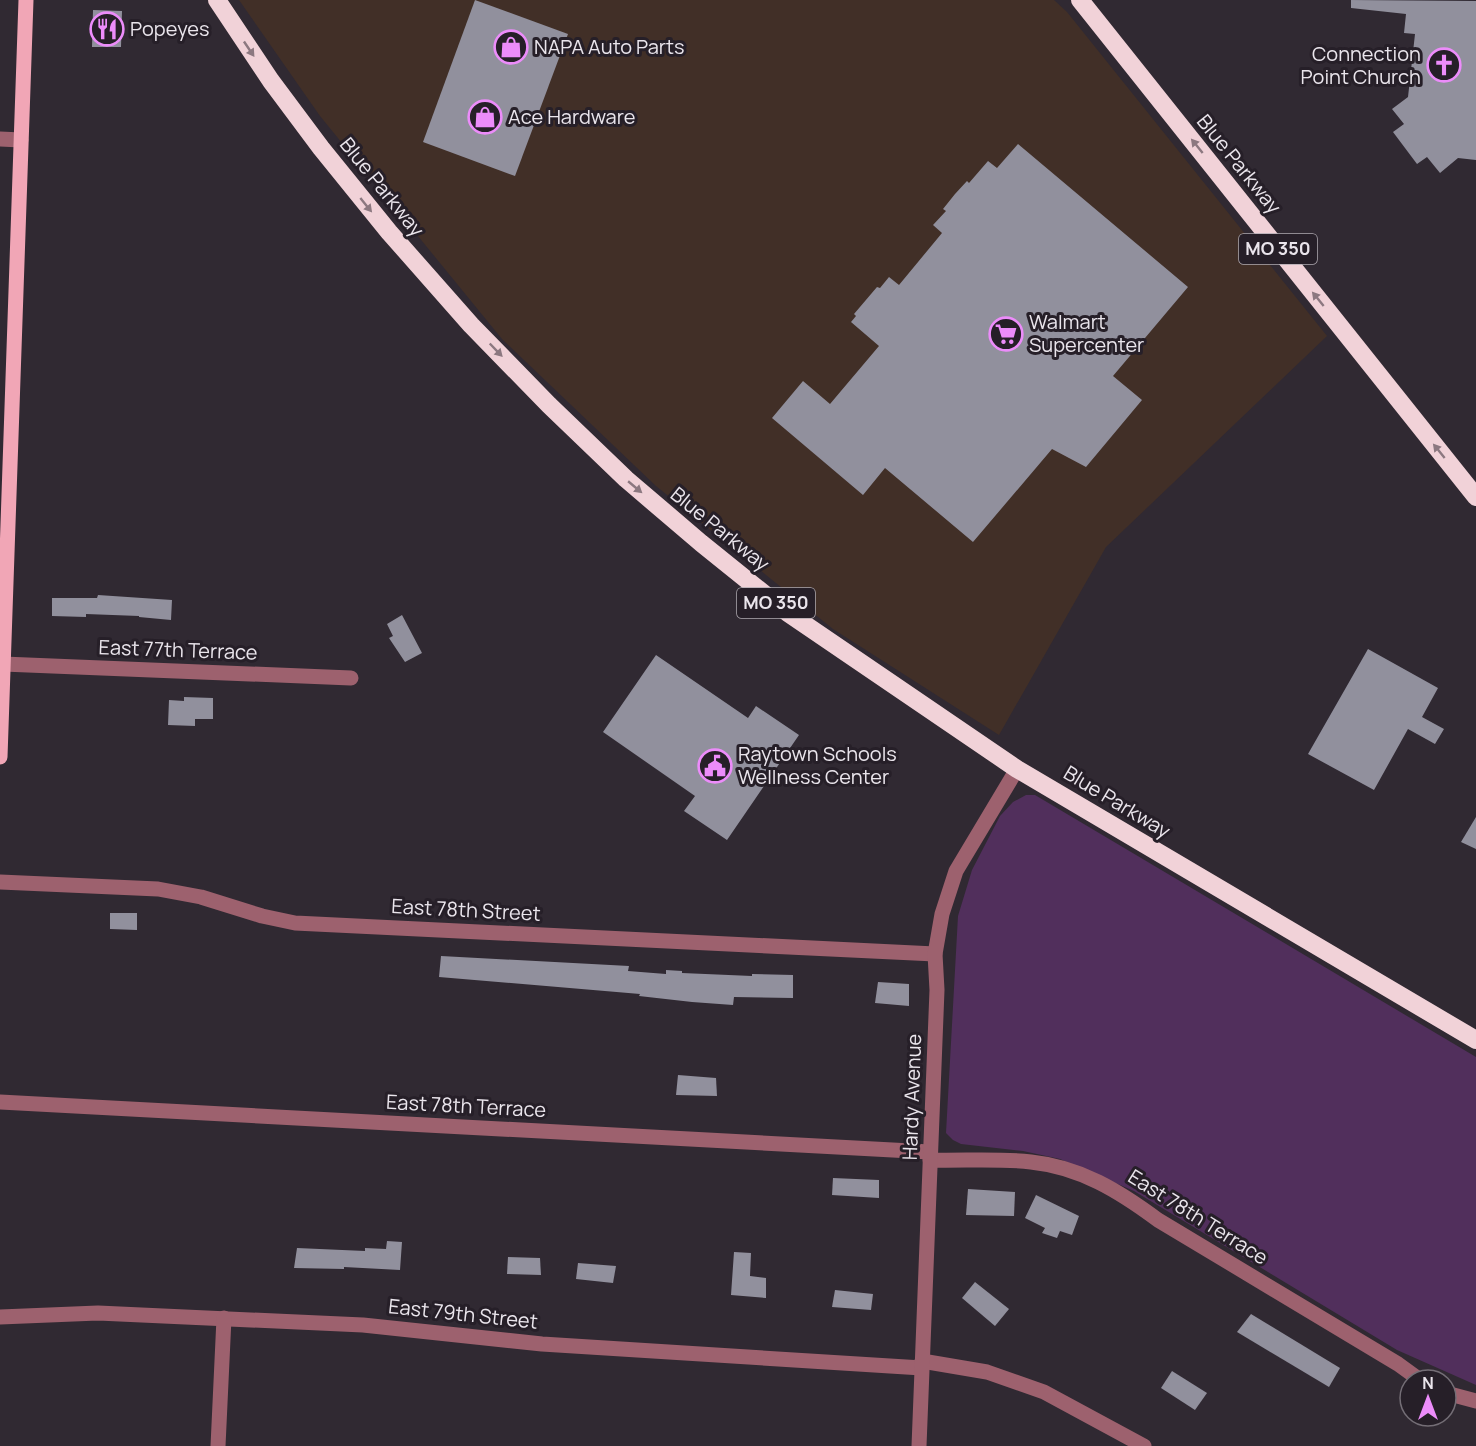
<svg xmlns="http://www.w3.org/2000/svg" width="1476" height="1446" font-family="Manrope,sans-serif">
<rect width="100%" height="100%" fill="#302932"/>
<polygon fill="#412f27" points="239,0 1054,0 1067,12 1327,336 1106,547 999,735 833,629 656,486 502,339 320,116"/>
<polygon fill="#512f5c" points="1026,795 1035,795 1476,1057 1476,1385 1397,1350 1134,1191 1060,1159 1023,1151 961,1144 953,1140 946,1133 958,916 972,870 1000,816 1013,802"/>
<g fill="#91909d">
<polygon points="475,0 568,34 515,176 423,142"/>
<polygon points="1351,0 1476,1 1476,160 1458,158 1440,173 1427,157 1417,164 1393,132 1404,124 1392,109 1408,97 1415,34 1404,33 1406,14 1351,8"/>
<polygon points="93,10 122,11 121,47 92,47"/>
<polygon points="1018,144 1188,287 1113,376 1142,400 1086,467 1052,449 973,542 885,468 863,495 772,418 803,381 830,404 879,346 851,322 856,316 854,314 877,287 880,288 889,277 899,285 942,233 933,225 946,211 943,209 955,194 967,181 969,183 988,161 997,168"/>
<polygon points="98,595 172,600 171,620 139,617 139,616 86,614 86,617 52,616 52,598 97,598"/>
<polygon points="402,615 422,653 405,662 389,638 393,636 387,624"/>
<polygon points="1368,649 1438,688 1422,717 1444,729 1435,744 1408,729 1374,790 1308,754"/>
<polygon points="656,655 748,718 756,706 799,735 727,840 684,811 695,796 603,732"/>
<polygon points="184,697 213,698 213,719 195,719 195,726 168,725 169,700 184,701"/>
<polygon points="1476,817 1476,849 1461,842"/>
<polygon points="110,913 137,913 137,930 110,929"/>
<polygon points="441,956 629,966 628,971 666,974 666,970 682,971 682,973 752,976 752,974 793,975 793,998 734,997 733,1005 692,1002 639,996 640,994 439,977"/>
<polygon points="878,982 909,984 909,1006 875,1003"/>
<polygon points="678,1075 716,1078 717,1096 676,1095"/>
<polygon points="833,1178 879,1180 879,1198 832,1195"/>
<polygon points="968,1189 1015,1192 1014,1216 966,1215"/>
<polygon points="1036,1195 1079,1216 1072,1235 1060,1231 1057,1238 1042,1233 1045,1228 1025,1218"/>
<polygon points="387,1241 402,1242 400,1270 344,1267 344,1269 294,1268 297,1248 365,1251 365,1248 386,1249"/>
<polygon points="734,1252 751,1253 750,1276 766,1278 766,1298 731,1295"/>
<polygon points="508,1257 540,1258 541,1275 507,1274"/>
<polygon points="578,1263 616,1266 613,1283 576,1279"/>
<polygon points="975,1282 1009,1309 995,1326 962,1298"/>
<polygon points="835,1290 873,1294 871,1310 832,1307"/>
<polygon points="1251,1314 1340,1368 1329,1387 1237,1332"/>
<polygon points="1172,1371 1207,1393 1195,1410 1161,1388"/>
</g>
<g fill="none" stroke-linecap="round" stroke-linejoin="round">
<g stroke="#9d616e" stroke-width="15">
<polyline points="0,139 21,140"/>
<polyline points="3,664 351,678"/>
<polyline points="0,882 158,889 201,897 262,916 295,923 935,954"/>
<polyline points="0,1102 930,1152"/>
<path d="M930,1160c33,1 68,-2 101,2 49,5 88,29 127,58l240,144 22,16"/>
<polyline points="0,1317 98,1313 363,1325 542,1344 922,1368"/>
<polyline points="922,1361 987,1372 1044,1392 1144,1446"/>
<polyline points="1446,1393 1476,1401"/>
<polyline points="218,1446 224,1318"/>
<polyline points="919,1446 937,990 935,954 942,914 956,871 1017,769"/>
</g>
<polyline stroke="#f1a6b6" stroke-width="15" points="0,757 26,0"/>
<g stroke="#f1d2d8" stroke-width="18">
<polyline points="217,0 271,81 321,148 389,232 471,325 549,405 626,479 701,543 788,613 1017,769 1476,1040"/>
<polyline points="1080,0 1476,497"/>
</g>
</g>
<defs><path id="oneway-solid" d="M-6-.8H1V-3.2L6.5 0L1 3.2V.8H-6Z" transform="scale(1.5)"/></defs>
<g fill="#8c7880">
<use href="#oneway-solid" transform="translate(249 49) rotate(56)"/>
<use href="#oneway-solid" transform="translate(1197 146) rotate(-129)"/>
<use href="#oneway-solid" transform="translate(366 205) rotate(51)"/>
<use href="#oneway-solid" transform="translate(1318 299) rotate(-129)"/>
<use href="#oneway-solid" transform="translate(496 350) rotate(46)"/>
<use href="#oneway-solid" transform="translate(1439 451) rotate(-129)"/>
<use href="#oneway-solid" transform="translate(635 487) rotate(40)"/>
</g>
<defs>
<g id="restaurant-ring" transform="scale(1.725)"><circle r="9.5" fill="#261f28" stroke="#ec8cfa" stroke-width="1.5"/><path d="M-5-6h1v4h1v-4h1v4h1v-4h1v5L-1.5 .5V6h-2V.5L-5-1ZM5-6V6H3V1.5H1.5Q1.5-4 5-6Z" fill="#ec8cfa"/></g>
<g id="shop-ring" transform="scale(1.725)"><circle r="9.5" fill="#261f28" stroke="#ec8cfa" stroke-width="1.5"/><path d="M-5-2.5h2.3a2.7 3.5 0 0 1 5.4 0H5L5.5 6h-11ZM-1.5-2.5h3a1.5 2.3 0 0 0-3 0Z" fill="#ec8cfa"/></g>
<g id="church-ring" transform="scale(1.725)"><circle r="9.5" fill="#261f28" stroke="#ec8cfa" stroke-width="1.5"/><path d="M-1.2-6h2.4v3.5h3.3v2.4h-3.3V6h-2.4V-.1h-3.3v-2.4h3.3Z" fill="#ec8cfa"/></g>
<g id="supermarket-ring" transform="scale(1.725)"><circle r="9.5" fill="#261f28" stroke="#ec8cfa" stroke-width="1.5"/><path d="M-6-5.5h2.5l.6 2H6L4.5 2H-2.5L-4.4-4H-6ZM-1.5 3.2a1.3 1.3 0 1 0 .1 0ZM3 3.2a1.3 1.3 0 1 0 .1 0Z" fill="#ec8cfa"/></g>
<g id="civic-ring" transform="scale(1.725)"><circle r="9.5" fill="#261f28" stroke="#ec8cfa" stroke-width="1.5"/><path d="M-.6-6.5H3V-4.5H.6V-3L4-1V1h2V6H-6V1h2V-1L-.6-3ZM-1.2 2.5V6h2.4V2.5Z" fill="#ec8cfa"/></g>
</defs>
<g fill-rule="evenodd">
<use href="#restaurant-ring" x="107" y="29"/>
<use href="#shop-ring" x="511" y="47"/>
<use href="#church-ring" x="1444" y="65"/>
<use href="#shop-ring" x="485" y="117"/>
<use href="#supermarket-ring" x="1006" y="334"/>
<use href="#civic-ring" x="715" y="766"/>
</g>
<g text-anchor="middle" stroke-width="6" stroke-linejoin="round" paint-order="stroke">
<g fill="#261f28" stroke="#afaab1" stroke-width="1.5">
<rect x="1239" y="234" width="78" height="30" rx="4.5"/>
<rect x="737" y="588" width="78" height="30" rx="4.5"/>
</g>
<g font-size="18" font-weight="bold" fill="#eae5ec">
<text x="1278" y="255">MO 350</text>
<text x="776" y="609">MO 350</text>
</g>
<g font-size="20" fill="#eae5ec" stroke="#261f28" text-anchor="start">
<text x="130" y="36">Popeyes</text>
<text x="534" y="54">NAPA Auto Parts</text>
<text x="1421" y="61" text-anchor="end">Connection<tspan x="1421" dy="23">Point Church</tspan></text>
<text x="508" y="124">Ace Hardware</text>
<text x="1029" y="329">Walmart<tspan x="1029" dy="23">Supercenter</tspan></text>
<text x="738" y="761">Raytown Schools<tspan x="738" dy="23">Wellness Center</tspan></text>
</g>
<g font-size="20" fill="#eae5ec" stroke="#261f28">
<text transform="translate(1239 164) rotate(51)" y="7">Blue Parkway</text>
<text transform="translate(382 187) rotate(51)" y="7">Blue Parkway</text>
<text transform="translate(720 529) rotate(39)" y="7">Blue Parkway</text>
<text transform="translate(178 650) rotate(2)" y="7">East 77th Terrace</text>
<text transform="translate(1117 802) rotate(31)" y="7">Blue Parkway</text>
<text transform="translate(466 910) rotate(3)" y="7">East 78th Street</text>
<text transform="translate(912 1097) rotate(-88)" y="7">Hardy Avenue</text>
<text transform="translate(466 1106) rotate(3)" y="7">East 78th Terrace</text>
<text transform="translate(1198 1217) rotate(32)" y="7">East 78th Terrace</text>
<text transform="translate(463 1314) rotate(6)" y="7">East 79th Street</text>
</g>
</g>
<g transform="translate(1428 1398)"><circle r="28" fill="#261f28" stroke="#746e76" stroke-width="1.5"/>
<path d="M0-4.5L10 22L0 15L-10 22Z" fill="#ec8cfa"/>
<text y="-9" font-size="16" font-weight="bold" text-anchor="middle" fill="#eae5ec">N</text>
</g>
</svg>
